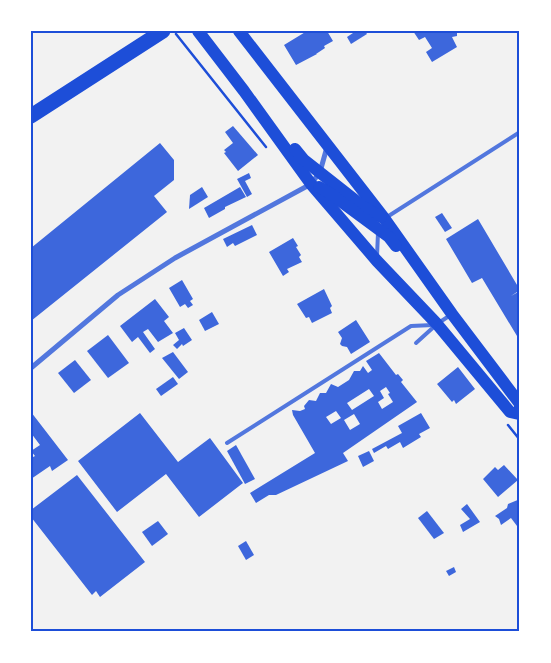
<svg xmlns="http://www.w3.org/2000/svg" width="551" height="663" font-family="'PT Sans Narrow',sans-serif">
<rect width="100%" height="100%" fill="#f2f2f2"/>
<g fill="#3d67dc" fill-rule="evenodd">
<polygon points="307,31 327,31 333,41 324,46 325,48 316,54 317,54 296,65 284,45"/>
<polygon points="356,31 365,31 367,34 351,44 347,37"/>
<polygon points="413,31 454,31 457,33 457,36 452,37 457,47 432,62 426,52 432,48 425,37 419,40"/>
<polygon points="233,126 258,155 238,171 224,153 226,152 224,150 233,143 225,132"/>
<polygon points="160,143 174,160 174,180 154,196 167,212 31,321 31,248"/>
<polygon points="249,173 251,178 245,181 252,194 247,197 237,179"/>
<polygon points="202,187 208,197 189,209 190,195"/>
<polygon points="240,187 246,197 225,207 225,209 209,218 204,208"/>
<polygon points="442,213 452,228 445,232 435,217"/>
<polygon points="478,219 520,290 511,296 520,291 520,341 482,278 472,283 446,239"/>
<polygon points="252,225 257,235 235,246 233,243 227,247 223,239"/>
<polygon points="293,238 298,246 296,247 301,255 299,257 302,262 287,269 289,272 283,276 269,252"/>
<polygon points="182,280 193,299 190,301 193,305 188,308 185,304 180,307 169,288"/>
<polygon points="324,289 332,306 330,308 332,313 312,323 309,317 306,318 297,304"/>
<polygon points="155,299 169,317 164,321 173,333 158,342 148,329 143,332 155,349 150,353 138,337 132,342 120,326"/>
<polygon points="212,312 219,324 205,331 199,320"/>
<polygon points="356,320 370,342 351,354 347,347 342,346 340,344 342,338 338,332"/>
<polygon points="184,328 192,340 183,346 182,344 177,349 173,345 179,340 175,333"/>
<polygon points="108,335 129,363 108,378 87,351"/>
<polygon points="173,352 188,372 179,379 162,358"/>
<path d="M379,353l17,22 2,-1 5,6 -2,2 16,20 -74,51 5,8 -72,34h-7l-13,8 -6,-10 65,-40 -22,-38 -1,-5 8,1 5,-2 -1,-3 5,-6 7,1 4,-8h6l5,-9 7,3 11,-7 5,-9h6l3,-5 5,7 4,-3 -6,-9zM386,387l4,6 -2,1 5,8 -11,7 -4,-7 6,-4 -4,-7zM369,389l5,7 -22,14 -5,-7zM336,411l5,7 -10,6 -5,-7zM354,414l6,10 -10,6 -6,-10z"/>
<polygon points="75,360 91,380 74,393 58,373"/>
<polygon points="458,367 475,389 456,404 454,400 452,402 437,384"/>
<polygon points="173,377 178,384 161,396 156,389"/>
<polygon points="31,412 68,460 52,471 50,466 31,479 31,458 35,456 31,451 40,445 31,433"/>
<polygon points="140,413 178,462 210,438 243,483 199,517 166,474 117,512 78,461"/>
<polygon points="421,413 430,428 419,434 421,437 403,448 400,442 388,449 386,446 374,453 372,449 402,433 398,426"/>
<polygon points="236,445 255,479 245,484 227,451"/>
<polygon points="369,451 374,461 363,467 358,456"/>
<polygon points="504,465 518,480 498,497 483,479 495,467 498,470"/>
<polygon points="77,475 145,562 100,597 96,591 92,595 31,517 31,510"/>
<polygon points="520,499 520,525 517,526 511,518 501,525 499,519 495,516 507,508 508,504"/>
<polygon points="467,504 480,522 463,532 460,525 470,519 461,509"/>
<polygon points="427,511 444,533 434,539 418,518"/>
<polygon points="158,521 168,534 152,546 142,532"/>
<polygon points="246,541 254,555 246,560 238,546"/>
<polygon points="454,567 456,572 449,576 446,571"/>
</g>
<g fill="none" stroke-linecap="round" stroke-linejoin="round">
<g stroke="#1d4ed8" stroke-width="2.5">
<polyline points="176,34 266,147"/>
<polyline points="508,425 520,440"/>
</g>
<g stroke="#5277de" stroke-width="4">
<polyline points="387,217 520,132"/>
<polyline points="377,256 378,233"/>
<polyline points="416,343 437,324 449,316"/>
<polyline points="227,443 411,326 433,325"/>
</g>
<polyline stroke="#5277de" stroke-width="5" points="31,368 118,295 175,258 311,184 320,172 327,147"/>
<g stroke="#1d4ed8" stroke-width="12">
<polyline points="198,31 244,91 311,184 377,261 437,324 510,412 519,414"/>
<polyline points="239,31 384,218 452,314 520,404 520,414"/>
<polyline points="295,149 304,160 365,208 381,217"/>
<polyline points="319,187 328,192 389,237 396,246"/>
</g>
<polyline stroke="#1d4ed8" stroke-width="15" points="31,116 163,31"/>
</g>
<rect width="551" height="663" fill="none" stroke="#ffffff" stroke-width="65"/>
<rect x="32" y="32" width="486" height="598" fill="none" stroke="#1d4ed8" stroke-width="2"/>
</svg>
